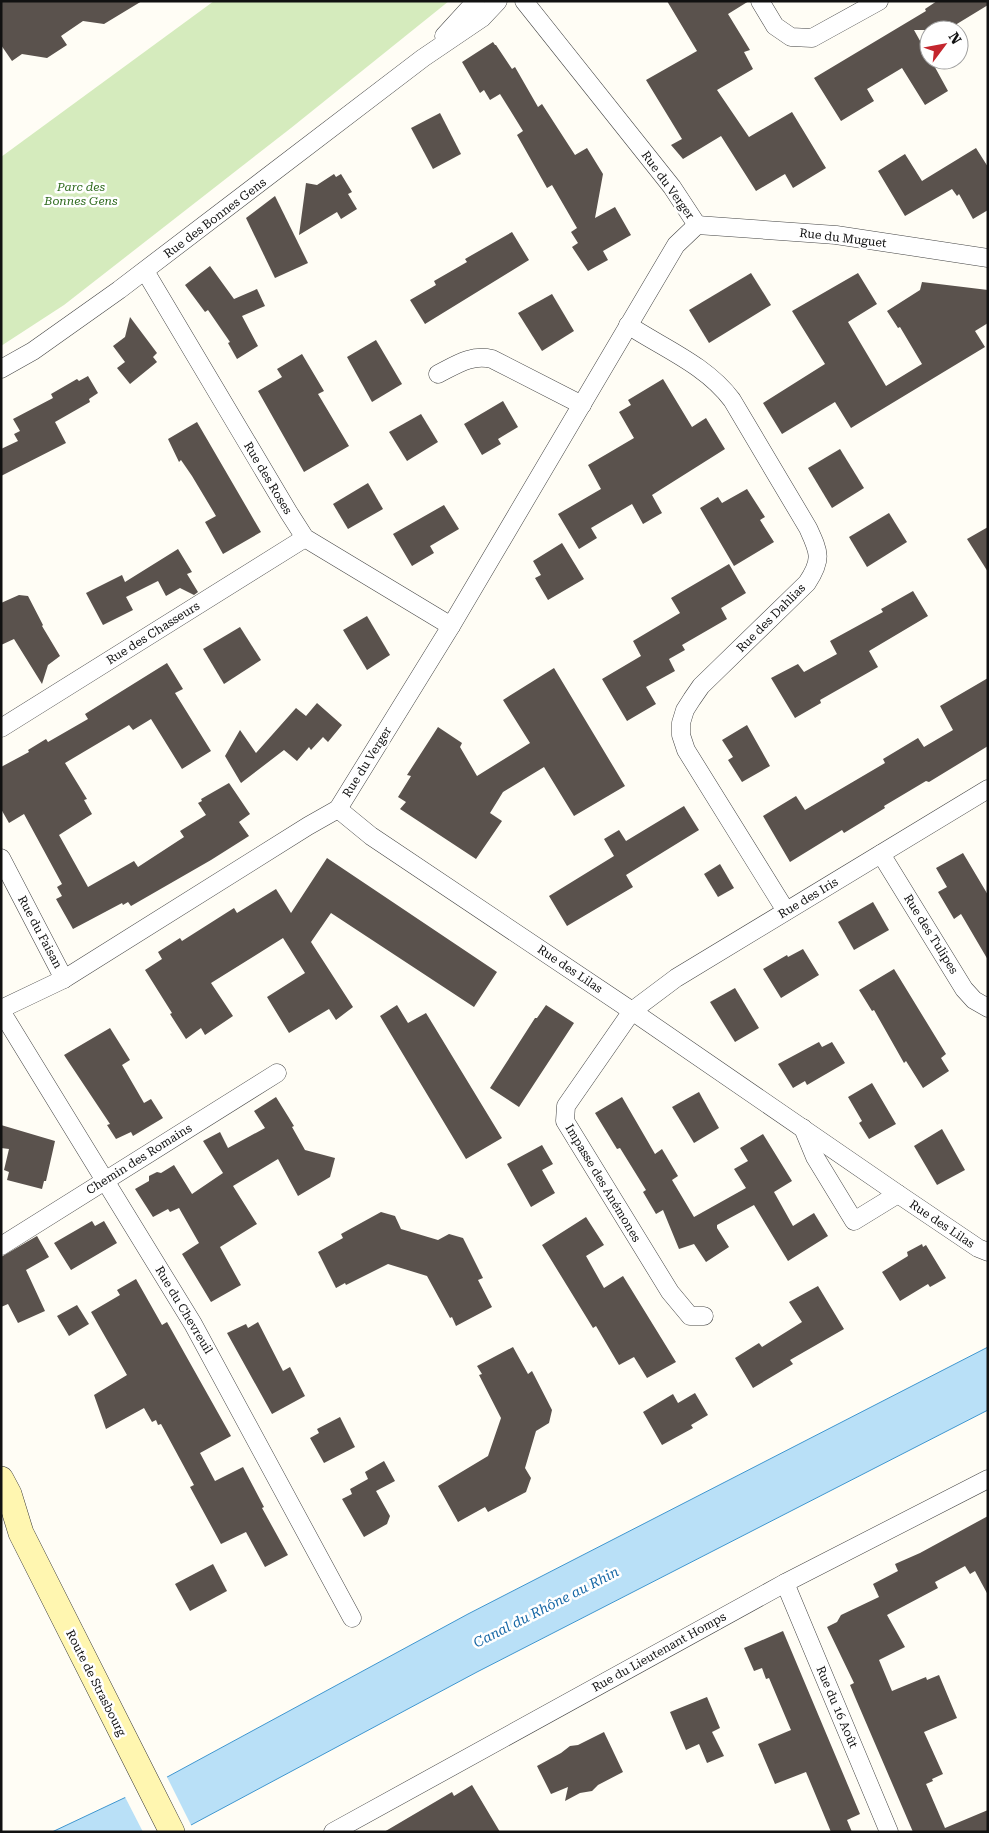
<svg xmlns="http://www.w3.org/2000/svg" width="989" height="1833" font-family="'Roboto Serif',serif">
<rect width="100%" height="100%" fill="#fffdf5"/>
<polygon fill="#d5ebbd" points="214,1 449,1 291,128 64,305 1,346 1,157"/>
<polygon fill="#b9e0f7" stroke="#3f96cf" points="988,1347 988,1410 477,1672 178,1832 52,1832 158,1782 468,1614"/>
<polygon fill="#fffdf5" points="166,1775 192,1827 183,1832 143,1832 124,1795"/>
<g fill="#5a524d">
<polygon points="1,1 142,1 104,24 83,21 61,36 67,45 47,58 22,54 12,61 1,45"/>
<polygon points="667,1 749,1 728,14 750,50 744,52 753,69 717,90 749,137 792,112 826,168 793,188 785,174 756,191 721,136 683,159 671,145 682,139 646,80 697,51"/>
<polygon points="937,1 988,1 988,5 947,30 914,30 929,57 929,60 931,60 948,91 925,105 902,68 867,89 874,101 841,121 814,78 926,11 925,9"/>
<polygon points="493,42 495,45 496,45 512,69 515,67 538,107 542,104 575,155 587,148 603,174 595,218 615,207 631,235 603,251 608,260 588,271 572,247 578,243 571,232 577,228 552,185 547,188 517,135 523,131 500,94 490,100 484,90 480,93 462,62"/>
<polygon points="440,113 461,154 433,169 411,128"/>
<polygon points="976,148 988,167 988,210 973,219 959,194 957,196 952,189 905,216 878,171 905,154 922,181"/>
<polygon points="334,174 336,177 341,174 352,192 348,194 357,209 341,219 337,212 299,235 306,183 317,185"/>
<polygon points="275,196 308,263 275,278 246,218"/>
<polygon points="512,232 529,260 425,324 410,300 436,285 434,281 467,262 465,259"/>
<polygon points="210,266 234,299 257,289 265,306 242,316 258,346 237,359 228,343 230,342 208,310 205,312 185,285"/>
<polygon points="751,273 771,305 709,343 689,310"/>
<polygon points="858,273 877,304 848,322 886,386 922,364 900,327 898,328 887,311 920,290 922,282 988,290 988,323 975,331 985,347 851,428 835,402 782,434 763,403 825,364 792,311"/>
<polygon points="552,294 574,331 542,351 518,313"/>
<polygon points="130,317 157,353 153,357 157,362 130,384 117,368 125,362 113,346 125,337"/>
<polygon points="376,340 402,384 372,402 347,357"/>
<polygon points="302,354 324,391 318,394 349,446 304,472 258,391 282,377 277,369"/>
<polygon points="88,376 98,393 89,399 90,402 55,422 66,443 1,476 1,449 18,441 14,434 20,431 13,419 53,398 51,394 77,379 79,381"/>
<polygon points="663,379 692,427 706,418 725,449 652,495 662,513 643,524 632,504 591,528 597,538 579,549 558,514 601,489 588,465 634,438 619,412 631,405 628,400"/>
<polygon points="503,401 518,427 498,439 501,444 482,455 464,424"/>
<polygon points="421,414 438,442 407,461 389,432"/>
<polygon points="197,422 261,532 223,554 205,522 216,516 192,476 181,460 179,462 168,439"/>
<polygon points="840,449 864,488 832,508 808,468"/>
<polygon points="368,483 383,509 348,529 333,504"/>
<polygon points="747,489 765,517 760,520 774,542 734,566 700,508 718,497 722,503"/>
<polygon points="444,505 459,529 430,546 434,553 412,566 393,534"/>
<polygon points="889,513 907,542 867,567 849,537"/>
<polygon points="988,527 988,572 967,539"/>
<polygon points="562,543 584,579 548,600 535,578 541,575 533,561"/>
<polygon points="178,549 192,572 187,574 198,592 194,595 180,588 166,596 158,581 126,597 133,610 103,625 86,593 122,575 125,582"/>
<polygon points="729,564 746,593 721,608 727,619 682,645 685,650 669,659 675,671 646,687 656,704 627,721 602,679 641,656 633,641 680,613 671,598"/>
<polygon points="913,591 928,616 869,651 878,667 820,700 821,703 795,718 771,678 798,664 804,672 837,654 830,641 883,612 881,609"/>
<polygon points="19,595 28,596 43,625 42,626 60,656 48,665 42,684 14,639 1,645 1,603"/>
<polygon points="367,616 390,655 367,670 343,630"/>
<polygon points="240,627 261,660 224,684 203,649"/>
<polygon points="167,663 183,689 175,693 211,751 182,769 151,719 133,730 129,725 65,763 87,799 84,800 92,814 59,835 88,887 134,861 138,867 184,837 180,831 206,815 198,803 202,801 201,799 229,783 250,814 239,822 249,836 211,860 131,906 128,902 123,905 122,903 73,929 56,899 62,896 57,887 62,884 24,814 9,823 1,809 1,767 29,752 28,750 46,739 48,742 88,719 85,714"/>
<polygon points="554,668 625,786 574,816 544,767 503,792 490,813 502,821 476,859 400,809 406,802 398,797 411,776 407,775 438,727 462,743 460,747 477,776 530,743 503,700"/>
<polygon points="988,678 988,746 929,782 926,781 884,806 885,808 844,833 842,830 790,862 763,816 796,796 805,810 885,763 883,759 918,738 924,747 953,730 940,706"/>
<polygon points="317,703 342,725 328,742 323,737 311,750 309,747 297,761 284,750 241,783 225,756 240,730 256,753 296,708 306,716"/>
<polygon points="747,725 770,766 742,782 728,760 733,757 722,740"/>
<polygon points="684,806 699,830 626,875 633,887 567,926 549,896 614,856 604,839 619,830 626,841"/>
<polygon points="963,853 988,895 988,960 961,914 954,919 938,892 947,887 936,868"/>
<polygon points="327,858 497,972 474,1007 331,913 311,942 353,1007 336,1020 329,1009 289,1033 267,997 305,973 283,938 211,983 233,1016 205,1035 201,1028 186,1039 170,1014 172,1013 145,970 162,959 158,952 180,938 182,941 234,908 237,913 276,889 291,913"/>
<polygon points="720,864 734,888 718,897 704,874"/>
<polygon points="873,902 889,930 854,950 838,922"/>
<polygon points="803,949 819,975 781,998 763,969 787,955 788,957"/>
<polygon points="894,969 946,1054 941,1058 949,1071 923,1088 906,1061 904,1063 874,1010 872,1011 859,990"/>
<polygon points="735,988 759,1028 735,1042 710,1002"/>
<polygon points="397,1005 408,1023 426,1013 502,1138 466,1159 380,1016"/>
<polygon points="546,1005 574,1023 519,1107 490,1088 535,1018 537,1018"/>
<polygon points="110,1028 130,1060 122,1065 144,1103 151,1099 163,1118 133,1136 131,1132 116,1139 107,1125 110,1124 64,1055"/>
<polygon points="819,1042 822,1047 832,1042 845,1063 807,1085 805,1081 793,1088 778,1064"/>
<polygon points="872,1083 896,1124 869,1139 859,1123 862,1121 848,1097"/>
<polygon points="699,1092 719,1128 694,1143 672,1107"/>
<polygon points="276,1097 294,1126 292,1127 305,1150 335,1158 330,1177 298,1196 278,1159 233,1186 257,1224 220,1247 241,1285 211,1302 182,1254 199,1243 179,1208 170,1212 168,1209 153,1217 135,1189 149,1181 149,1176 157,1172 161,1173 174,1165 192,1194 223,1173 203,1141 220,1132 228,1148 265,1128 254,1111"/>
<polygon points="622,1097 655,1154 662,1149 678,1176 672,1180 694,1217 746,1188 734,1169 748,1161 740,1148 763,1134 792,1181 774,1192 793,1226 814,1213 828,1236 788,1261 754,1205 717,1225 717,1228 729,1247 706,1262 694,1244 679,1249 663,1210 656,1214 643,1192 646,1190 620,1148 617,1149 595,1113"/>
<polygon points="1,1125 55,1141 46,1181 44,1181 42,1189 7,1180 9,1172 4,1170 9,1149 1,1148"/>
<polygon points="942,1129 965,1170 937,1185 914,1146"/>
<polygon points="542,1145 553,1164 542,1170 555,1193 531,1207 507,1164"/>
<polygon points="381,1212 395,1216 401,1229 438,1240 449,1234 463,1238 483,1278 478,1280 492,1307 456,1326 452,1317 450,1318 427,1276 388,1264 346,1285 345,1283 336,1288 318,1252 343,1238 341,1234"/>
<polygon points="586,1217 604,1245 586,1256 604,1288 623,1276 676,1362 647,1378 634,1357 619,1365 596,1326 593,1328 542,1245"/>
<polygon points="92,1221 95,1226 104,1221 117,1243 71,1270 54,1243"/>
<polygon points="37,1236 49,1257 26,1270 45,1311 18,1323 8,1304 1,1307 1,1257"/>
<polygon points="922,1244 923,1247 926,1245 946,1278 930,1287 928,1284 900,1301 882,1272 908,1256 907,1252"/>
<polygon points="136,1279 162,1325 167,1322 231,1436 200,1453 215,1481 243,1467 264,1507 262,1508 288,1555 265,1567 246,1532 221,1544 190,1487 194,1485 161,1424 158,1425 156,1420 152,1422 144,1408 106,1429 94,1395 127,1375 91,1312 120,1295 117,1290"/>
<polygon points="818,1286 844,1329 790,1360 793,1364 753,1388 735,1358 759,1343 762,1347 802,1322 789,1302"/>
<polygon points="77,1305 89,1324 69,1336 57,1316"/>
<polygon points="258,1322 283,1371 290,1367 305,1396 272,1414 227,1333 246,1324 248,1328"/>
<polygon points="513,1347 528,1374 532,1371 552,1410 549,1423 536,1431 525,1468 531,1478 526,1492 488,1512 485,1507 458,1522 438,1486 488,1456 501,1418 479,1375 482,1374 477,1366"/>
<polygon points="695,1393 708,1415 691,1425 693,1428 662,1445 643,1412 673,1394 678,1403"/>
<polygon points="340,1417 355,1447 324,1463 310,1438 319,1433 317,1429"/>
<polygon points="384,1461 395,1481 376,1491 390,1516 387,1524 364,1537 342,1499 352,1494 350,1489 368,1479 365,1472"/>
<polygon points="988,1516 988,1595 975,1571 970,1574 965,1566 935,1582 938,1588 887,1615 905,1647 879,1660 892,1691 926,1677 927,1680 939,1675 957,1718 924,1732 943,1774 932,1779 933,1781 926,1784 945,1828 988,1810 988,1832 913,1832 855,1697 850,1685 854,1683 827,1627 837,1622 841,1615 879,1597 873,1584 898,1571 895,1564 920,1553"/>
<polygon points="213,1564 227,1591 190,1611 175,1584"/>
<polygon points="783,1631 860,1814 847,1820 852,1832 831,1832 806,1772 775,1784 758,1744 791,1730 769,1678 766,1679 762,1668 754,1671 744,1648"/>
<polygon points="707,1697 720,1728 712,1732 724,1756 707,1763 699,1744 686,1750 670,1712"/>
<polygon points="604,1732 623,1772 598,1785 592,1791 580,1793 565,1801 568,1787 551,1794 537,1766 561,1753 570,1746 578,1745"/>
<polygon points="472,1785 500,1832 384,1832 452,1792 454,1796"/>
</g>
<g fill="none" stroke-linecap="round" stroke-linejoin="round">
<g stroke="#444" stroke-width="19">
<g id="minor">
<polyline points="524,1 672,187 697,225"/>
<polyline points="760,1 775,26 791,37 812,38 879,1"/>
<polyline points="444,36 476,1"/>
<polyline points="697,225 836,235 988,258"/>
<polyline points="145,271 289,513 305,538 451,626"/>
<path d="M628,325c35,23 78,40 104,75l76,128c11,24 15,31 -1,55l-106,103 -9,13 -7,11 -4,13v12l5,15 100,161"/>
<polyline points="1,369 33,351 119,290 423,58 482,18 498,1"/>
<path d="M438,374c18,-9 33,-20 54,-15l90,46"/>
<polyline points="1,728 305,538"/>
<polyline points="338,809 371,836 632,1011 898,1194 978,1248 988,1252"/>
<polyline points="881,854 964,989 974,1000 988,1008"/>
<polyline points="1,858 64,979"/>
<polyline points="1,1009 64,979 308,826 338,809 451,626 676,245 697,225"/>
<polyline points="1,1011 193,1324 352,1618"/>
<polyline points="803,1128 815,1157 854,1221 898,1194"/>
<polyline points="1,1246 277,1073"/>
<polyline points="704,1316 690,1316 670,1292 565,1121 566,1106 632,1011 676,978 988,789"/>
<polyline points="785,1583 889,1832"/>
<polyline points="333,1832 785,1583 988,1479"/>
</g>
</g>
<g stroke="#333" stroke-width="26">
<polyline id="secondary" points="1,1479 9,1494 21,1533 172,1832"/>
</g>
<use href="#minor" stroke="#fff" stroke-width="18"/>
<use href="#secondary" stroke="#fff6b0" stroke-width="25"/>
</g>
<g text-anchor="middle" stroke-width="5" stroke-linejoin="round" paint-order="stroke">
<g font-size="12" fill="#111" stroke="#fff">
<text transform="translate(668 185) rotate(54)" y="4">Rue du Verger</text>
<text transform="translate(215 218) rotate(-37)" y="4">Rue des Bonnes Gens</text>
<text transform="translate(843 238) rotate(7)" y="4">Rue du Muguet</text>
<text transform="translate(268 478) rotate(59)" y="4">Rue des Roses</text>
<text transform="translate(771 618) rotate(-45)" y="4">Rue des Dahlias</text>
<text transform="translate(153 633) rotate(-32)" y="4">Rue des Chasseurs</text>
<text transform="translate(367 762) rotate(-58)" y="4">Rue du Verger</text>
<text transform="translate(808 898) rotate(-31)" y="4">Rue des Iris</text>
<text transform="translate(40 932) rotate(62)" y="4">Rue du Faisan</text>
<text transform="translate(931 934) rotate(58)" y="4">Rue des Tulipes</text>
<text transform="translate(570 969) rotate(34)" y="4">Rue des Lilas</text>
<text transform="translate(139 1159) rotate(-32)" y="4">Chemin des Romains</text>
<text transform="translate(603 1183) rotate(59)" y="4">Impasse des Anémones</text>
<text transform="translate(942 1224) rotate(34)" y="4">Rue des Lilas</text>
<text transform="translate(184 1310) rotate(59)" y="4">Rue du Chevreuil</text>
<text transform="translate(659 1652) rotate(-29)" y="4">Rue du Lieutenant Homps</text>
<text transform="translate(96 1683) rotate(63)" y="4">Route de Strasbourg</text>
<text transform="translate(837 1707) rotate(67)" y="4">Rue du 16 Août</text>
</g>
<g font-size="12" font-style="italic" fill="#2f6b1f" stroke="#fff">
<text x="81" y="191">Parc des<tspan x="81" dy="14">Bonnes Gens</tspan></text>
</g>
<g font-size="14" font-style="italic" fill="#1768a6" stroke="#fff">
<text transform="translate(546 1607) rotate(-27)" y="5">Canal du Rhône au Rhin</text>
</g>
</g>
<rect width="989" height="1833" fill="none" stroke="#111111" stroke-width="5"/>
<g transform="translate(944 45) rotate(58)"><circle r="24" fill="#ffffff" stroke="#a0a0a0"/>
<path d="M0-4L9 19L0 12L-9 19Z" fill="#c4262e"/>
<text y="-8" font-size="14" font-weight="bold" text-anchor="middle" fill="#111111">N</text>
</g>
</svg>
